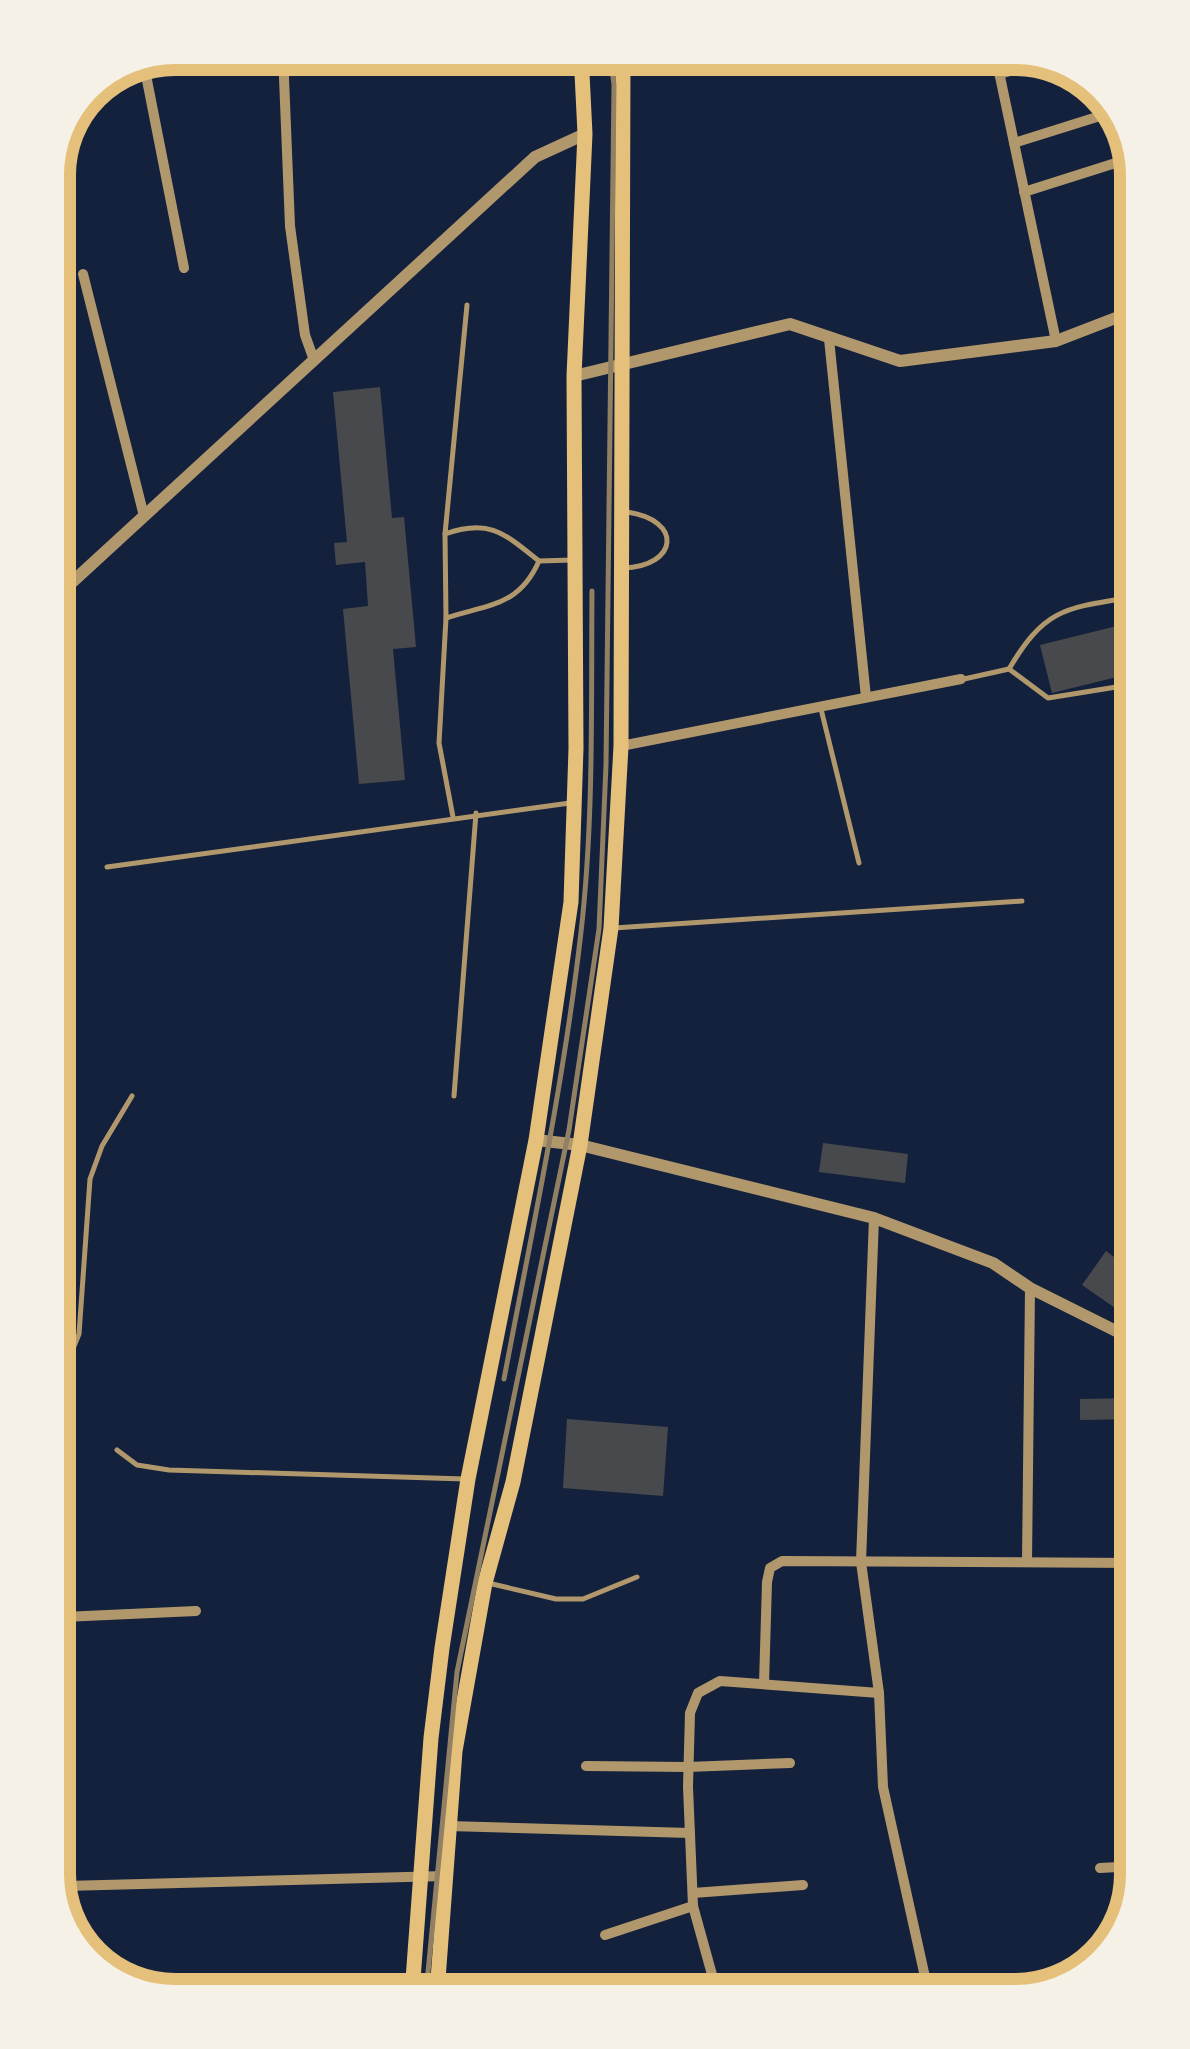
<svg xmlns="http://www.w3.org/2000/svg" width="1190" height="2049" font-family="Literata,serif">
<rect width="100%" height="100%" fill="#14213d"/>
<g fill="#48494c">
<polygon points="380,387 392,518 404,517 416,647 393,649 405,780 359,784 343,609 368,606 365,562 336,565 334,543 347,542 333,392"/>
<polygon points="1129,623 1129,674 1052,693 1040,645"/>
<polygon points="823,1143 908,1154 905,1183 819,1172"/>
<polygon points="1106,1251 1133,1271 1134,1321 1082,1285"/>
<polygon points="1131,1398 1132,1419 1080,1420 1080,1399"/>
<polygon points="567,1419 668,1427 663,1496 563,1488"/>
</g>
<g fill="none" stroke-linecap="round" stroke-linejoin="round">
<g stroke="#b1986c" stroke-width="5">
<path d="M467,305l-22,229c45,-16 60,0 94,27"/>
<polyline points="445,534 446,618"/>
<path d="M623,568c56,-2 60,-48 4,-56"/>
<polyline points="1009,669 1048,698 1129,685"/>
<path d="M964,679l45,-10c35,-59 54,-61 119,-71"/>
<polyline points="821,709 859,863"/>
<path d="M453,817l-14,-74 7,-125c44,-14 73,-12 93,-57l34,-1"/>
<polyline points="107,867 570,803"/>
<polyline points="614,928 1022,901"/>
<polyline points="454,1096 476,813"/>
<polyline points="61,1366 70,1356 79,1334 90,1179 102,1146 132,1096"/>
<polyline points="117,1450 137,1465 169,1470 465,1479"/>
<polyline points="488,1583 556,1599 583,1599 637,1577"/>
</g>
<g stroke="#b1986c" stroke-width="10">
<polyline points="283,53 290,226 305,335 314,360"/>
<polyline points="995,53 1056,341"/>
<polyline points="144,65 184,268"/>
<polyline points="999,74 1046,61"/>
<polyline points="1014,143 1116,111"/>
<polyline points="1024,192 1125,160"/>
<polyline points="83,274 144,516"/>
<polyline points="829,339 866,697"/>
<polyline points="621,746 961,679"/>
<polyline points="874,1218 861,1562 879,1693 883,1787 927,1986"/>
<polyline points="1027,1562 1030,1288"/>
<polyline points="63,1617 196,1611"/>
<polyline points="764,1684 767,1582 770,1568 782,1561 1135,1563"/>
<polyline points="586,1766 688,1767 790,1763"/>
<polyline points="449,1826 690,1833"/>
<polyline points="1100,1868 1137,1866"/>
<polyline points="65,1886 445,1876"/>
<polyline points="693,1893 803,1885"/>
<polyline points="605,1935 693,1906"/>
<polyline points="716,1989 693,1906 688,1787 690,1713 698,1693 720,1681 879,1693"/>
</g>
<g stroke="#b1986c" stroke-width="12">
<polyline points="574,376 790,324 900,361 1056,341 1126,314"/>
<polyline points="56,597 535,157 585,134"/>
<polyline points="536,1140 580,1145 874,1218 993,1263 1030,1288 1134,1340"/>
</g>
<g stroke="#e5c07b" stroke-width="15">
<polyline points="412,1993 431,1738 442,1648 468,1479 536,1140 571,902 576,748 574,376 585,134 581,53"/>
<polyline points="437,1993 455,1751 485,1583 513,1482 580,1145 611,928 621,746 623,53"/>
</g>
<g stroke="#918062" stroke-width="5">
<path d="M504,1379c28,-148 60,-297 77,-447 13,-113 10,-228 11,-341"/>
<polyline points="426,1993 457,1672 569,1130 599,929 606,765 614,85 610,53"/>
</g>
</g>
<path d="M0 0H1190V2049H0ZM175 70H1015A105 105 0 0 1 1120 175V1874A105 105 0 0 1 1015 1979H175A105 105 0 0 1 70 1874V175A105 105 0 0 1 175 70Z" fill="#f6f1e7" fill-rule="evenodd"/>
<path fill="none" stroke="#e5c07b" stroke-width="12" d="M175 70H1015A105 105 0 0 1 1120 175V1874A105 105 0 0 1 1015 1979H175A105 105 0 0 1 70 1874V175A105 105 0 0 1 175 70Z"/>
</svg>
